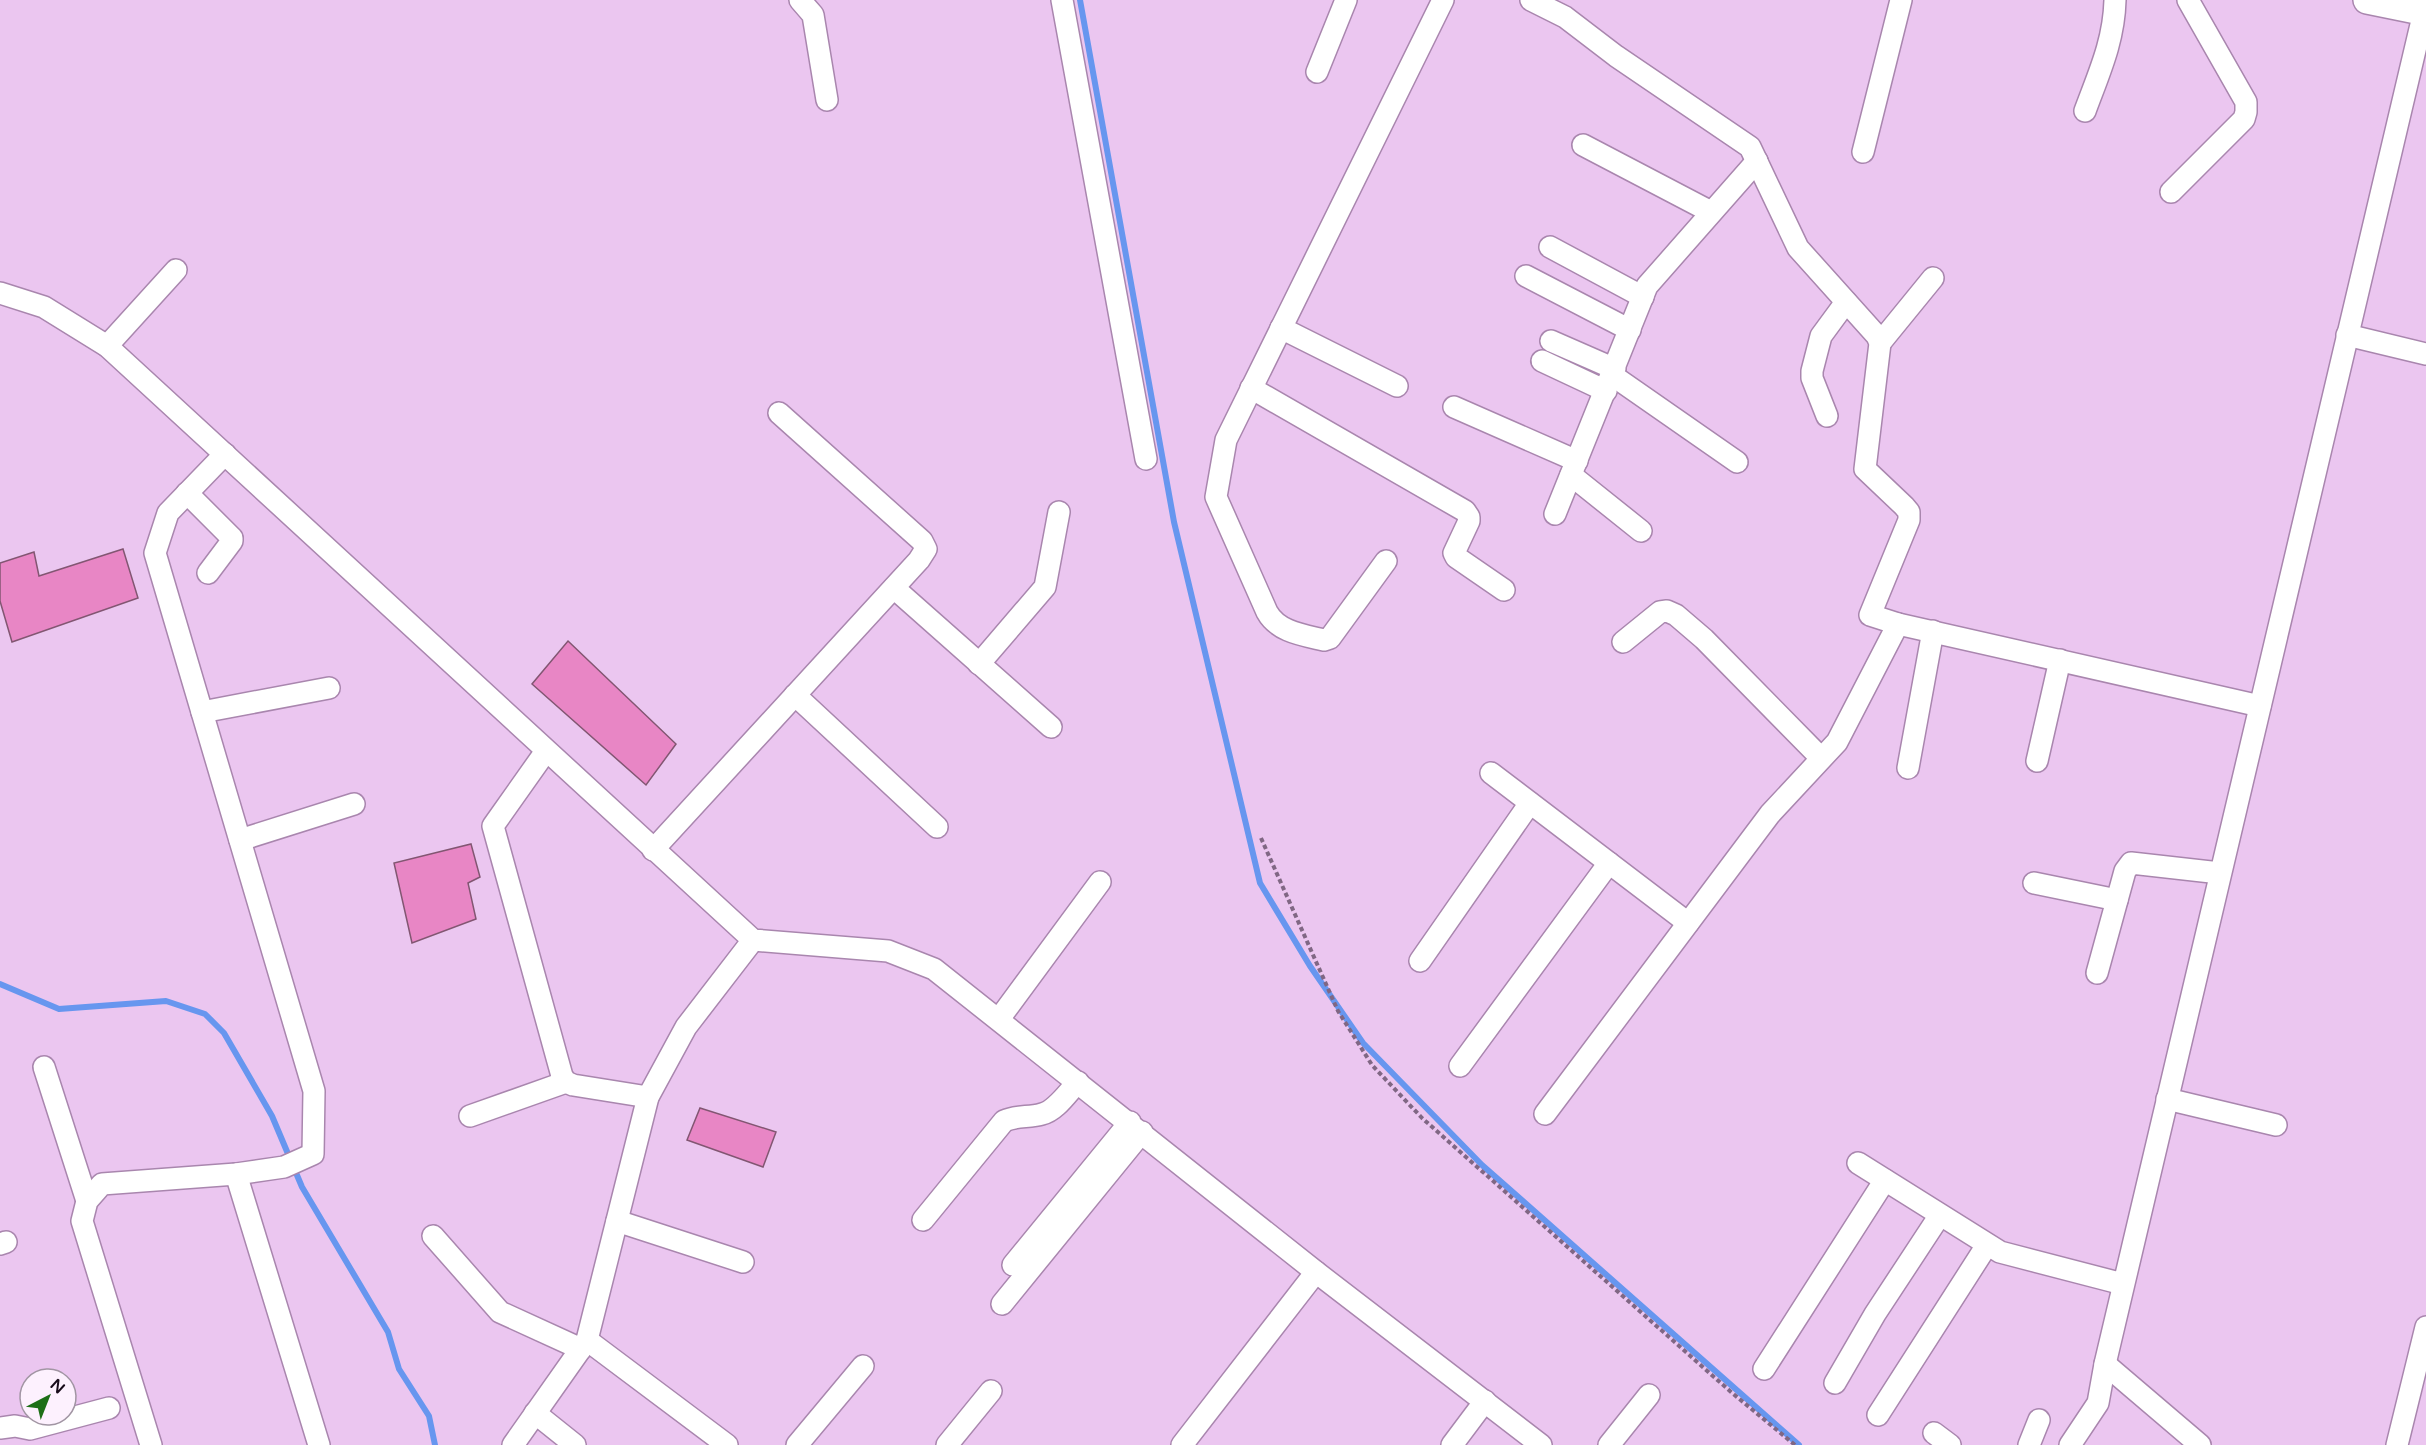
<svg xmlns="http://www.w3.org/2000/svg" width="2426" height="1445" font-family="'Varela Round',sans-serif">
<rect width="100%" height="100%" fill="#ebc6f0"/>
<g fill="none" stroke-linecap="round" stroke-linejoin="round">
<g stroke="#6796ef" stroke-width="6">
<polyline points="1080,0 1174,522 1260,883 1310,966 1363,1043 1482,1165 1799,1445"/>
<polyline points="0,984 59,1009 166,1001 205,1014 224,1033 272,1116 302,1187 388,1332 399,1369 429,1416 435,1445"/>
</g>
</g>
<g fill="#e886c5" stroke="#825672" stroke-width="1.5">
<polygon points="123,549 138,598 12,642 0,601 0,563 34,552 39,576"/>
<polygon points="568,641 676,744 646,785 532,684"/>
<polygon points="471,844 480,877 468,883 476,919 412,943 394,863"/>
<polygon points="700,1108 776,1132 763,1167 687,1140"/>
</g>
<g fill="none" stroke-linecap="round" stroke-linejoin="round">
<g stroke="#a986ae" stroke-width="24">
<g id="minor">
<polyline points="800,0 813,15 827,100"/>
<polyline points="1062,0 1146,459"/>
<polyline points="1531,0 1565,17 1616,56 1750,147 1798,248 1877,336 1880,343 1865,469 1904,506 1909,512 1909,520 1870,615 1898,624 2260,706"/>
<polyline points="1317,72 1346,0"/>
<path d="M2085,111c14,-38 29,-70 30,-111"/>
<polyline points="1583,145 1711,212"/>
<polyline points="1863,152 1901,0"/>
<polyline points="2171,192 2244,119 2246,112 2246,102 2188,0"/>
<polyline points="1550,247 1643,297"/>
<polyline points="1526,276 1630,330"/>
<polyline points="0,293 44,307 107,346 753,940 888,951 934,969 1316,1272 1541,1445"/>
<polyline points="1281,328 1397,386"/>
<polyline points="2347,335 2426,354"/>
<polyline points="1551,341 1615,369"/>
<polyline points="1880,343 1933,278"/>
<polyline points="107,346 176,270"/>
<polyline points="1542,361 1606,391"/>
<polyline points="1612,375 1737,462"/>
<polyline points="1251,388 1465,511 1469,517 1469,521 1454,553 1456,557 1504,590"/>
<polyline points="1454,407 1577,461"/>
<polyline points="1827,416 1812,378 1812,371 1821,336 1846,302"/>
<polyline points="1571,475 1641,531"/>
<polyline points="187,493 232,538 232,541 208,573"/>
<polyline points="1555,514 1647,286 1757,161"/>
<path d="M1386,561l-56,77 -6,2c-21,-5 -46,-8 -57,-28l-51,-115 10,-57 217,-440"/>
<polyline points="894,588 1051,727"/>
<polyline points="1623,642 1660,612 1667,611 1676,615 1704,639 1821,758"/>
<polyline points="979,664 1045,587 1059,512"/>
<polyline points="795,695 937,827"/>
<polyline points="202,712 329,688"/>
<polyline points="546,751 493,826 562,1076 566,1082 573,1085 648,1097"/>
<polyline points="2037,761 2060,660"/>
<polyline points="1908,768 1933,631"/>
<polyline points="1491,773 1688,923"/>
<polyline points="240,840 354,804"/>
<polyline points="653,850 919,560 926,549 922,541 779,413"/>
<polyline points="2034,883 2117,900"/>
<polyline points="1420,961 1530,803"/>
<polyline points="2097,973 2125,871 2131,863 2220,873"/>
<polyline points="999,1019 1100,882"/>
<polyline points="1460,1066 1609,863"/>
<polyline points="44,1067 87,1201"/>
<polyline points="2167,1099 2276,1125"/>
<polyline points="1545,1114 1770,814 1837,742 1898,624"/>
<polyline points="470,1116 566,1082"/>
<polyline points="1858,1163 2000,1252 2123,1284"/>
<polyline points="236,1174 319,1445"/>
<path d="M923,1220l81,-99c13,-6 25,-3 38,-7 14,-3 26,-22 36,-32"/>
<polyline points="617,1221 743,1262"/>
<polyline points="433,1236 500,1312 581,1349"/>
<polyline points="0,1244 6,1242"/>
<polyline points="1013,1265 1130,1122"/>
<polyline points="1002,1304 1142,1132"/>
<polyline points="587,1340 727,1445"/>
<polyline points="2105,1364 2200,1445"/>
<polyline points="1764,1369 1885,1180"/>
<polyline points="1835,1383 1875,1314 1940,1215"/>
<polyline points="535,1413 575,1445"/>
<polyline points="1878,1415 1987,1245"/>
<polyline points="0,1428 15,1426 30,1429 109,1408"/>
<polyline points="1934,1433 1950,1445"/>
<polyline points="151,1445 82,1221 87,1201 102,1184 236,1174 284,1167 313,1154 314,1091 155,553 168,513 225,454"/>
<polyline points="513,1445 587,1340 648,1097 686,1027 753,940"/>
<polyline points="797,1445 863,1366"/>
<polyline points="947,1445 991,1391"/>
<polyline points="1182,1445 1316,1272"/>
<polyline points="1452,1445 1485,1401"/>
<polyline points="1609,1445 1649,1395"/>
<polyline points="2029,1445 2039,1420"/>
<polyline points="2070,1445 2098,1403 2105,1364 2424,12"/>
<polyline points="2397,1445 2426,1327"/>
</g>
</g>
<g stroke="#a986ae" stroke-width="30">
<polyline id="major" points="2367,0 2426,12"/>
</g>
<polyline stroke="#806784" stroke-width="4" stroke-dasharray="4.5 3" stroke-linecap="butt" points="1261,838 1338,1011 1372,1065 1422,1118 1731,1392 1795,1445"/>
<use href="#minor" stroke="#fff" stroke-width="21"/>
<use href="#major" stroke="#fff" stroke-width="27"/>
</g>
<g transform="translate(48 1397) rotate(42)"><circle r="28" fill="#fdf1fe" stroke="#a195a3" stroke-width="1.5"/>
<path d="M0-4.5L10 22L0 15L-10 22Z" fill="#1d6f17"/>
<text y="-9" font-size="16" font-weight="bold" text-anchor="middle" fill="#180b1a">N</text>
</g>
</svg>
